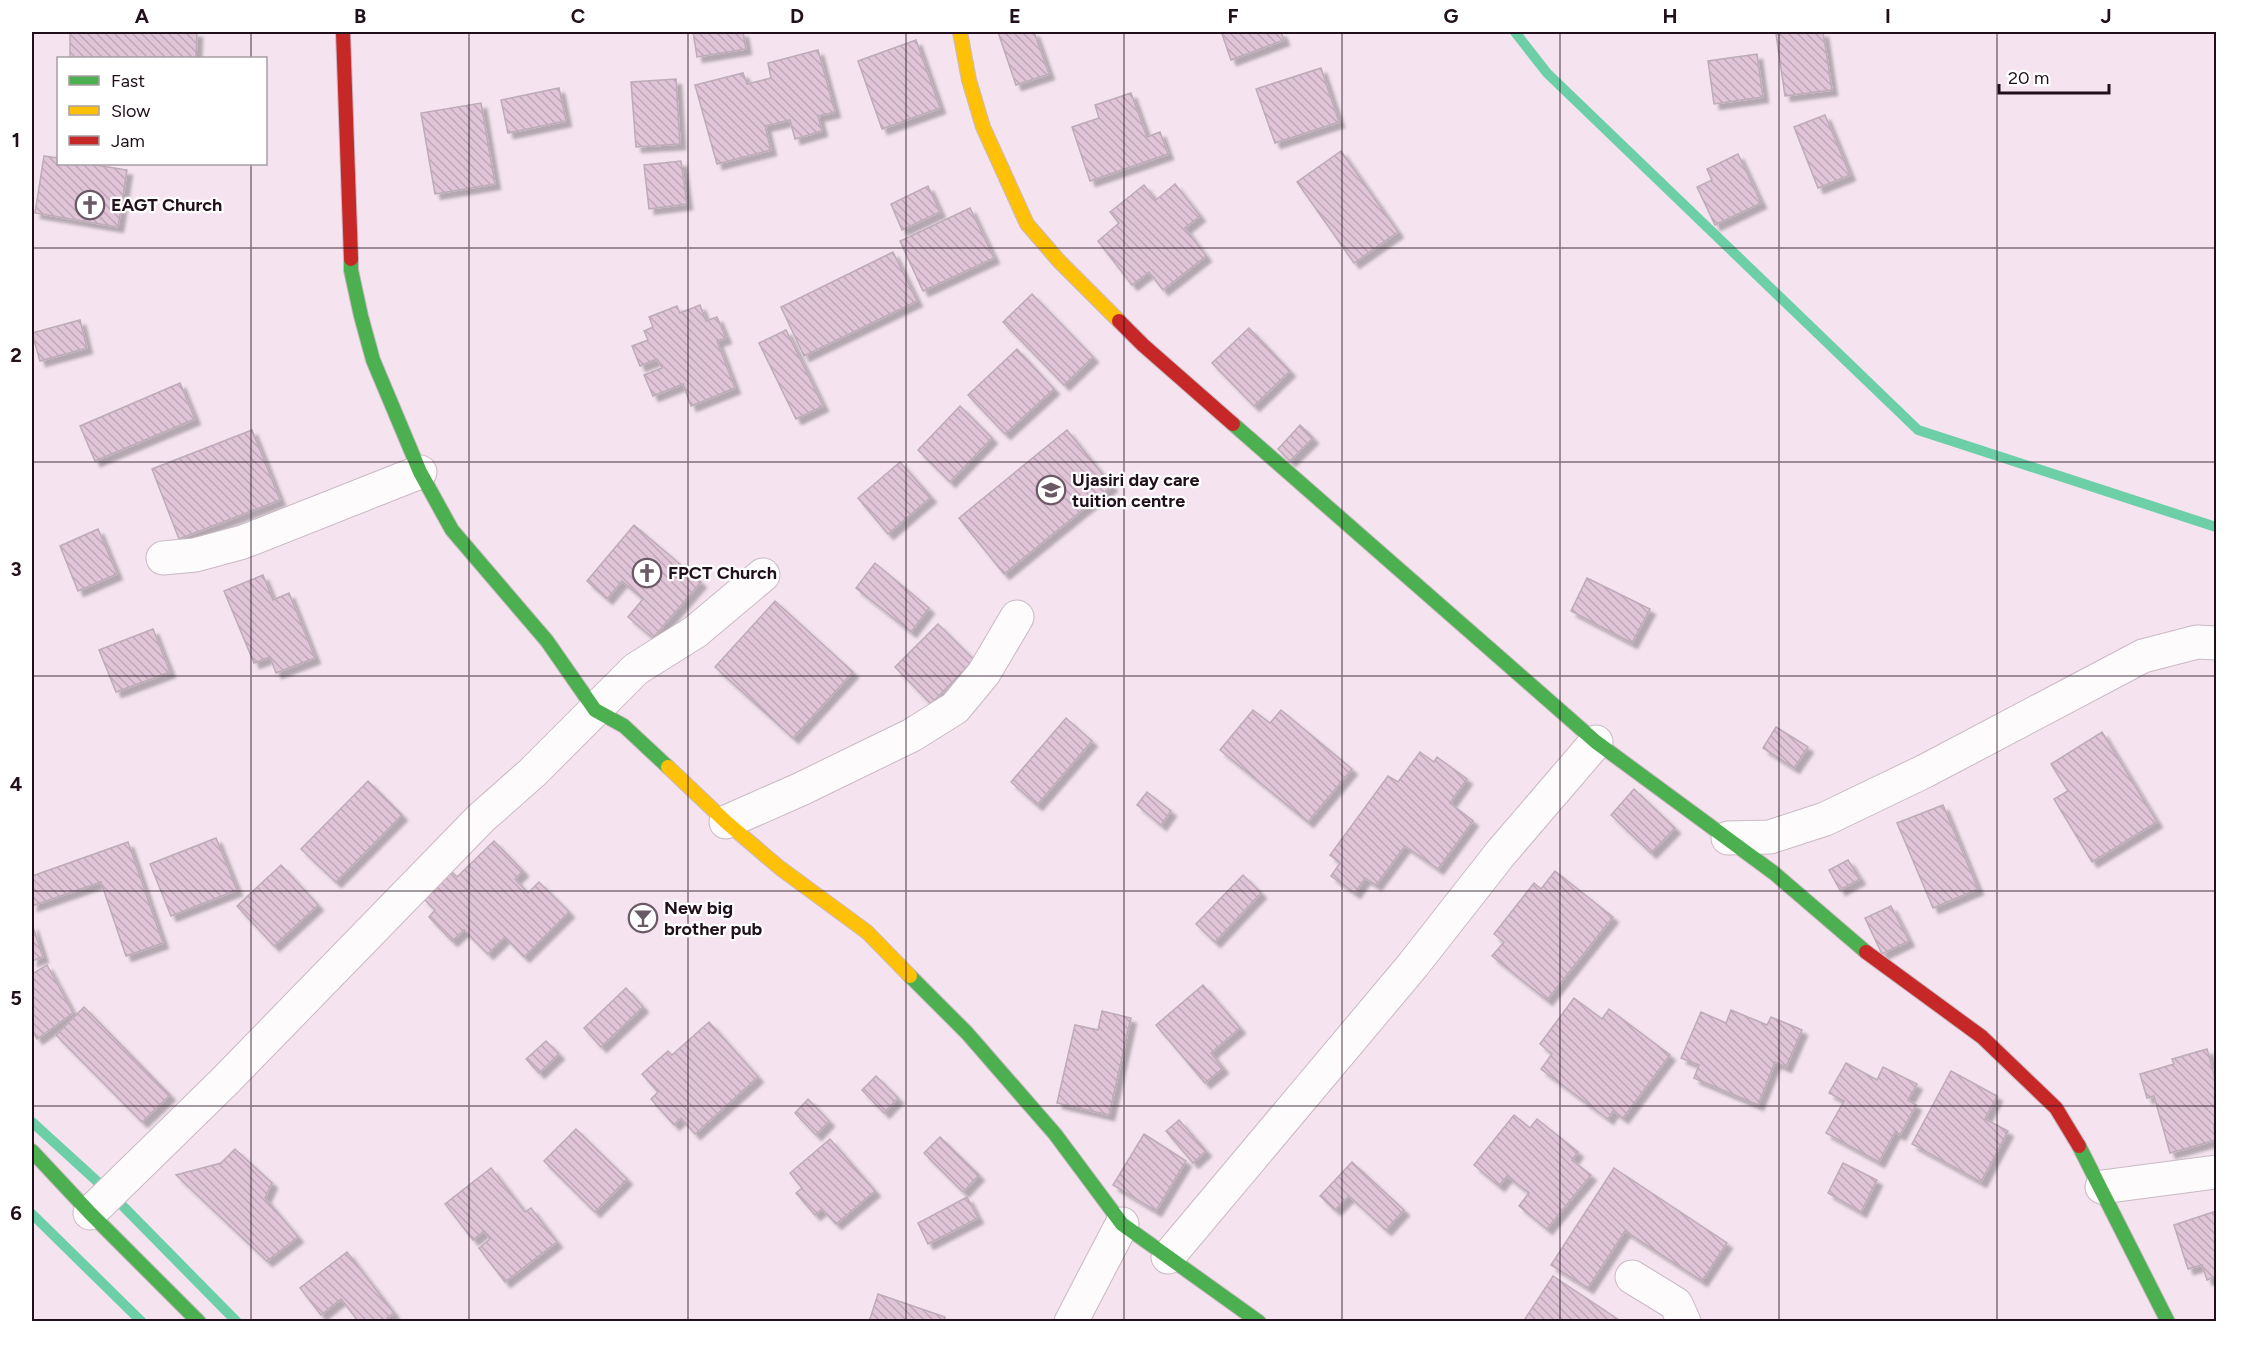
<svg xmlns="http://www.w3.org/2000/svg" width="2248" height="1353" font-family="Figtree,sans-serif">
<defs>
<pattern id="building-back-hatch" width="6" height="6" patternUnits="userSpaceOnUse" patternTransform="scale(1.5)"><rect width="6" height="6" fill="#e0c4d7"/><path d="M-1 5l2 2M0 0l6 6M5-1l2 2" fill="none" stroke="#c0a7b8"/></pattern>
<filter id="shadow"><feDropShadow dx="5.5" dy="5.5" stdDeviation="1.5" flood-color="#0004"/></filter>
</defs>
<rect width="100%" height="100%" fill="#f5e4ef"/>
<g fill="none" stroke-linecap="round" stroke-linejoin="round">
<g stroke="#6dcfa8" stroke-width="10">
<polyline points="1515,32 1547,73 1918,430 2216,527"/>
<polyline points="32,1122 111,1194 237,1322"/>
<polyline points="32,1214 142,1322"/>
</g>
</g>
<g fill="url(#building-back-hatch)" stroke="#bcacb6" stroke-width="1.5" filter="url(#shadow)">
<polygon points="70,32 197,32 196,58 70,58"/>
<polygon points="693,32 743,32 746,49 697,57"/>
<polygon points="998,32 1034,32 1049,74 1016,85"/>
<polygon points="1227,32 1281,32 1284,40 1231,60 1222,34"/>
<polygon points="1795,32 1823,32 1832,90 1785,96 1776,34"/>
<polygon points="916,40 940,108 882,129 858,61"/>
<polygon points="818,50 835,112 818,116 822,131 795,139 790,120 765,126 771,150 717,164 695,85 743,73 747,84 771,78 768,63"/>
<polygon points="1757,54 1763,97 1714,104 1708,61"/>
<polygon points="1321,68 1339,122 1275,143 1256,89"/>
<polygon points="676,79 680,144 636,147 631,82"/>
<polygon points="559,88 566,121 508,133 501,100"/>
<polygon points="1131,93 1147,137 1160,132 1168,154 1090,181 1072,127 1099,118 1095,105"/>
<polygon points="481,103 495,184 435,194 421,113"/>
<polygon points="1825,115 1850,175 1818,188 1794,127"/>
<polygon points="1341,151 1398,232 1354,263 1297,182"/>
<polygon points="1738,154 1761,203 1715,225 1697,187 1712,180 1707,169"/>
<polygon points="44,156 58,158 58,164 90,164 127,170 118,227 35,213"/>
<polygon points="681,161 687,204 649,209 644,165"/>
<polygon points="1175,184 1200,216 1185,228 1206,256 1163,290 1149,272 1132,285 1098,241 1119,223 1110,212 1144,185 1156,200"/>
<polygon points="928,186 940,212 902,230 891,204"/>
<polygon points="970,208 994,258 923,291 900,241"/>
<polygon points="893,252 917,301 804,356 781,307"/>
<polygon points="1032,294 1093,357 1064,385 1003,322"/>
<polygon points="700,305 706,321 717,317 726,338 717,341 735,388 691,406 683,384 653,396 644,375 662,368 657,359 640,366 632,346 648,340 644,331 653,327 649,317 677,306 680,313"/>
<polygon points="80,320 87,348 40,361 32,333"/>
<polygon points="1249,328 1290,371 1254,406 1212,363"/>
<polygon points="786,330 823,406 796,419 759,343"/>
<polygon points="1017,349 1054,389 1005,434 968,395"/>
<polygon points="180,383 195,419 95,461 80,426"/>
<polygon points="960,406 992,438 950,482 918,450"/>
<polygon points="1300,425 1313,438 1290,461 1278,449"/>
<polygon points="252,430 280,500 179,539 152,469"/>
<polygon points="1067,430 1112,486 1004,574 959,518"/>
<polygon points="900,462 931,497 888,534 858,498"/>
<polygon points="634,525 701,582 653,638 628,617 643,599 622,581 607,599 587,581"/>
<polygon points="98,529 117,574 78,591 60,546"/>
<polygon points="875,563 929,608 911,632 856,588"/>
<polygon points="263,575 273,600 289,593 315,658 276,673 270,657 254,663 224,591"/>
<polygon points="1587,578 1650,609 1632,643 1571,611"/>
<polygon points="775,601 853,672 793,738 715,667"/>
<polygon points="938,624 974,660 931,704 895,667"/>
<polygon points="153,629 170,672 116,692 99,650"/>
<polygon points="1253,710 1270,723 1281,710 1352,769 1308,822 1220,750"/>
<polygon points="1066,718 1092,741 1037,805 1011,782"/>
<polygon points="1776,727 1808,747 1794,768 1763,748"/>
<polygon points="2102,732 2157,822 2092,862 2054,799 2068,791 2051,764"/>
<polygon points="1420,752 1434,762 1437,757 1467,779 1450,803 1473,821 1438,869 1405,846 1376,885 1365,878 1355,893 1331,876 1340,863 1330,855 1388,776 1398,782"/>
<polygon points="368,781 402,815 336,882 301,849"/>
<polygon points="1634,789 1675,828 1651,853 1611,815"/>
<polygon points="1147,792 1171,811 1161,825 1137,805"/>
<polygon points="1943,805 1978,889 1933,908 1897,823"/>
<polygon points="216,838 237,890 171,916 150,864"/>
<polygon points="494,841 523,871 515,879 528,893 539,882 569,912 524,957 505,937 488,954 464,930 452,941 429,917 435,910 423,898 451,871 457,877"/>
<polygon points="128,842 163,943 126,956 101,882 32,906 32,876"/>
<polygon points="1848,860 1860,879 1840,890 1829,870"/>
<polygon points="281,865 318,905 274,946 237,906"/>
<polygon points="1555,871 1613,917 1547,1000 1492,956 1504,942 1494,934 1534,883 1541,889"/>
<polygon points="1243,875 1261,893 1215,942 1196,924"/>
<polygon points="1891,906 1909,941 1882,954 1865,918"/>
<polygon points="32,924 43,957 32,961"/>
<polygon points="47,965 73,1013 37,1039 32,1030 32,974"/>
<polygon points="1203,985 1240,1028 1211,1053 1223,1068 1205,1083 1156,1025"/>
<polygon points="626,988 643,1007 601,1047 584,1028"/>
<polygon points="1574,998 1602,1019 1609,1009 1670,1055 1623,1118 1613,1111 1608,1119 1541,1069 1552,1054 1540,1044"/>
<polygon points="84,1007 170,1095 142,1122 56,1035"/>
<polygon points="1731,1010 1767,1025 1771,1017 1802,1030 1786,1067 1775,1062 1758,1105 1694,1078 1699,1065 1681,1058 1701,1012 1726,1023"/>
<polygon points="1102,1011 1131,1018 1109,1115 1057,1103 1075,1025 1098,1030"/>
<polygon points="709,1022 758,1077 695,1134 681,1118 674,1125 651,1099 658,1092 642,1074 668,1051 672,1055"/>
<polygon points="546,1041 559,1054 539,1073 526,1059"/>
<polygon points="2207,1049 2216,1082 2216,1126 2214,1127 2216,1140 2170,1153 2154,1096 2147,1098 2140,1074 2174,1064 2172,1059"/>
<polygon points="1846,1063 1877,1080 1883,1067 1917,1084 1908,1100 1916,1105 1900,1135 1895,1132 1879,1162 1826,1133 1844,1101 1829,1093"/>
<polygon points="1951,1071 1997,1096 1985,1119 2008,1131 1981,1182 1912,1144"/>
<polygon points="876,1076 898,1098 884,1113 862,1090"/>
<polygon points="808,1099 829,1121 816,1135 795,1113"/>
<polygon points="1514,1115 1530,1128 1537,1119 1578,1152 1572,1160 1591,1175 1547,1229 1519,1206 1529,1193 1507,1176 1499,1186 1474,1165"/>
<polygon points="1179,1120 1206,1151 1193,1163 1166,1131"/>
<polygon points="576,1129 627,1179 595,1212 544,1161"/>
<polygon points="1144,1134 1186,1161 1156,1211 1113,1185"/>
<polygon points="940,1137 979,1175 963,1192 924,1153"/>
<polygon points="830,1139 875,1191 836,1224 822,1209 815,1215 796,1193 802,1188 790,1173"/>
<polygon points="235,1149 272,1183 265,1198 298,1237 267,1261 176,1175 221,1163"/>
<polygon points="1352,1162 1404,1210 1386,1230 1349,1196 1335,1210 1320,1196"/>
<polygon points="1843,1163 1877,1180 1861,1212 1828,1193"/>
<polygon points="491,1168 525,1212 531,1208 557,1242 505,1282 479,1248 490,1239 484,1231 473,1240 445,1204"/>
<polygon points="1614,1168 1727,1243 1702,1281 1625,1231 1588,1288 1551,1265"/>
<polygon points="967,1197 978,1218 928,1244 918,1223"/>
<polygon points="2216,1211 2216,1276 2207,1280 2202,1265 2188,1269 2174,1225"/>
<polygon points="347,1252 394,1313 387,1318 390,1322 359,1322 341,1299 321,1315 300,1288"/>
<polygon points="1553,1276 1622,1322 1523,1322"/>
<polygon points="878,1294 945,1317 944,1322 869,1322"/>
</g>
<g fill="none" stroke-linecap="round" stroke-linejoin="round">
<g stroke="#c9b9c3" stroke-width="35">
<g id="street">
<polyline points="163,558 195,555 243,542 420,472"/>
<polyline points="726,822 801,789 912,735 955,708 984,673 1017,617"/>
<polyline points="1728,838 1770,837 1825,819 1925,771 2143,656 2197,642 2216,643"/>
<polyline points="2102,1187 2216,1172"/>
<polyline points="90,1213 225,1081 481,818 532,773 636,669 695,632 763,575"/>
<polyline points="1168,1257 1413,965 1500,854 1596,742"/>
<polyline points="1632,1277 1676,1304 1684,1322"/>
<polyline points="1071,1322 1122,1224"/>
</g>
</g>
<g stroke="#c9b9c3" stroke-width="16">
<g id="fast">
<polyline points="351,259 351,270 361,316 373,360 420,472 452,530 547,641 595,710 624,726 668,767"/>
<polyline points="1233,424 1596,742 1774,873 1866,952"/>
<polyline points="910,976 967,1033 1055,1134 1122,1224 1259,1322"/>
<polyline points="2079,1146 2168,1322"/>
<polyline points="32,1151 90,1213 199,1322"/>
</g>
</g>
<g stroke="#c9b9c3" stroke-width="16">
<g id="slow">
<polyline points="960,32 969,80 983,127 1027,224 1059,261 1119,321"/>
<polyline points="668,767 726,822 780,868 867,932 910,976"/>
</g>
</g>
<g stroke="#c9b9c3" stroke-width="16">
<g id="jam">
<polyline points="343,32 351,259"/>
<polyline points="1119,321 1143,345 1233,424"/>
<polyline points="1866,952 1982,1037 2056,1108 2079,1146"/>
</g>
</g>
<use href="#street" stroke="#fefbfd" stroke-width="33"/>
<use href="#fast" stroke="#4caf50" stroke-width="14"/>
<use href="#slow" stroke="#ffc107" stroke-width="14"/>
<use href="#jam" stroke="#c62828" stroke-width="14"/>
</g>
<path fill="none" stroke="#21101b" stroke-width="1.5" stroke-opacity="0.55" d="M251,32v26M469,32v1290M688,32v1290M906,32v1290M1124,32v1290M1342,32v1290M1560,32v1290M1779,32v1290M1997,32v1290M251,164v1158M32,248h2184M32,462h2184M32,676h2184M32,891h2184M32,1106h2184"/>
<defs>
<g id="church-ring" transform="scale(1.5)"><circle r="9.5" fill="#fff" stroke="#6b5a65" stroke-width="1.5"/><path d="M-1.2-6h2.4v3.5h3.3v2.4h-3.3V6h-2.4V-.1h-3.3v-2.4h3.3Z" fill="#6b5a65"/></g>
<g id="school-ring" transform="scale(1.5)"><circle r="9.5" fill="#fff" stroke="#6b5a65" stroke-width="1.5"/><path d="M0-5L7-2L0 1L-7-2ZM-4 1L0 2.5L4 1V4Q0 6-4 4Z" fill="#6b5a65"/></g>
<g id="bar-ring" transform="scale(1.5)"><circle r="9.5" fill="#fff" stroke="#6b5a65" stroke-width="1.5"/><path d="M-6-5H6L.8 .8V4.5H3.5V6h-7V4.5H-.8V.8Z" fill="#6b5a65"/></g>
</defs>
<g fill-rule="evenodd">
<use href="#church-ring" x="90" y="205"/>
<use href="#school-ring" x="1051" y="490"/>
<use href="#church-ring" x="647" y="573"/>
<use href="#bar-ring" x="643" y="918"/>
</g>
<g text-anchor="middle" stroke-width="4.5" stroke-linejoin="round" paint-order="stroke">
<g font-size="18" font-weight="bold" fill="#21101b" stroke="#fff" text-anchor="start">
<text x="111" y="211">EAGT Church</text>
<text x="1072" y="486">Ujasiri day care<tspan x="1072" dy="21">tuition centre</tspan></text>
<text x="668" y="579">FPCT Church</text>
<text x="664" y="914">New big<tspan x="664" dy="21">brother pub</tspan></text>
</g>
</g>
<rect width="2248" height="1353" fill="none" stroke="#ffffff" stroke-width="66"/>
<rect x="57" y="57" width="210" height="108" fill="#ffffff" stroke="#a69fa4" stroke-width="1.5"/>
<rect x="69" y="76" width="30" height="9" fill="#4caf50" stroke="#a69fa4" stroke-width="1.5"/>
<text x="111" y="87" font-size="18" fill="#21101b">Fast</text>
<rect x="69" y="106" width="30" height="9" fill="#ffc107" stroke="#a69fa4" stroke-width="1.5"/>
<text x="111" y="117" font-size="18" fill="#21101b">Slow</text>
<rect x="69" y="136" width="30" height="9" fill="#c62828" stroke="#a69fa4" stroke-width="1.5"/>
<text x="111" y="147" font-size="18" fill="#21101b">Jam</text>
<path d="M1999 84v9h110v-9" fill="none" stroke="#21101b" stroke-width="3"/>
<text x="2008" y="84" font-size="18" fill="#21101b" stroke="#ffffff" stroke-width="4.5" paint-order="stroke">20 m</text>
<rect x="33" y="33" width="2182" height="1287" fill="none" stroke="#21101b" stroke-width="2"/>
<g font-size="20" text-anchor="middle" font-weight="bold" fill="#21101b">
<text x="142" y="23">A</text>
<text x="360" y="23">B</text>
<text x="578" y="23">C</text>
<text x="797" y="23">D</text>
<text x="1015" y="23">E</text>
<text x="1233" y="23">F</text>
<text x="1451" y="23">G</text>
<text x="1670" y="23">H</text>
<text x="1888" y="23">I</text>
<text x="2106" y="23">J</text>
<text x="16" y="147">1</text>
<text x="16" y="362">2</text>
<text x="16" y="576">3</text>
<text x="16" y="791">4</text>
<text x="16" y="1005">5</text>
<text x="16" y="1220">6</text>
</g>
</svg>
